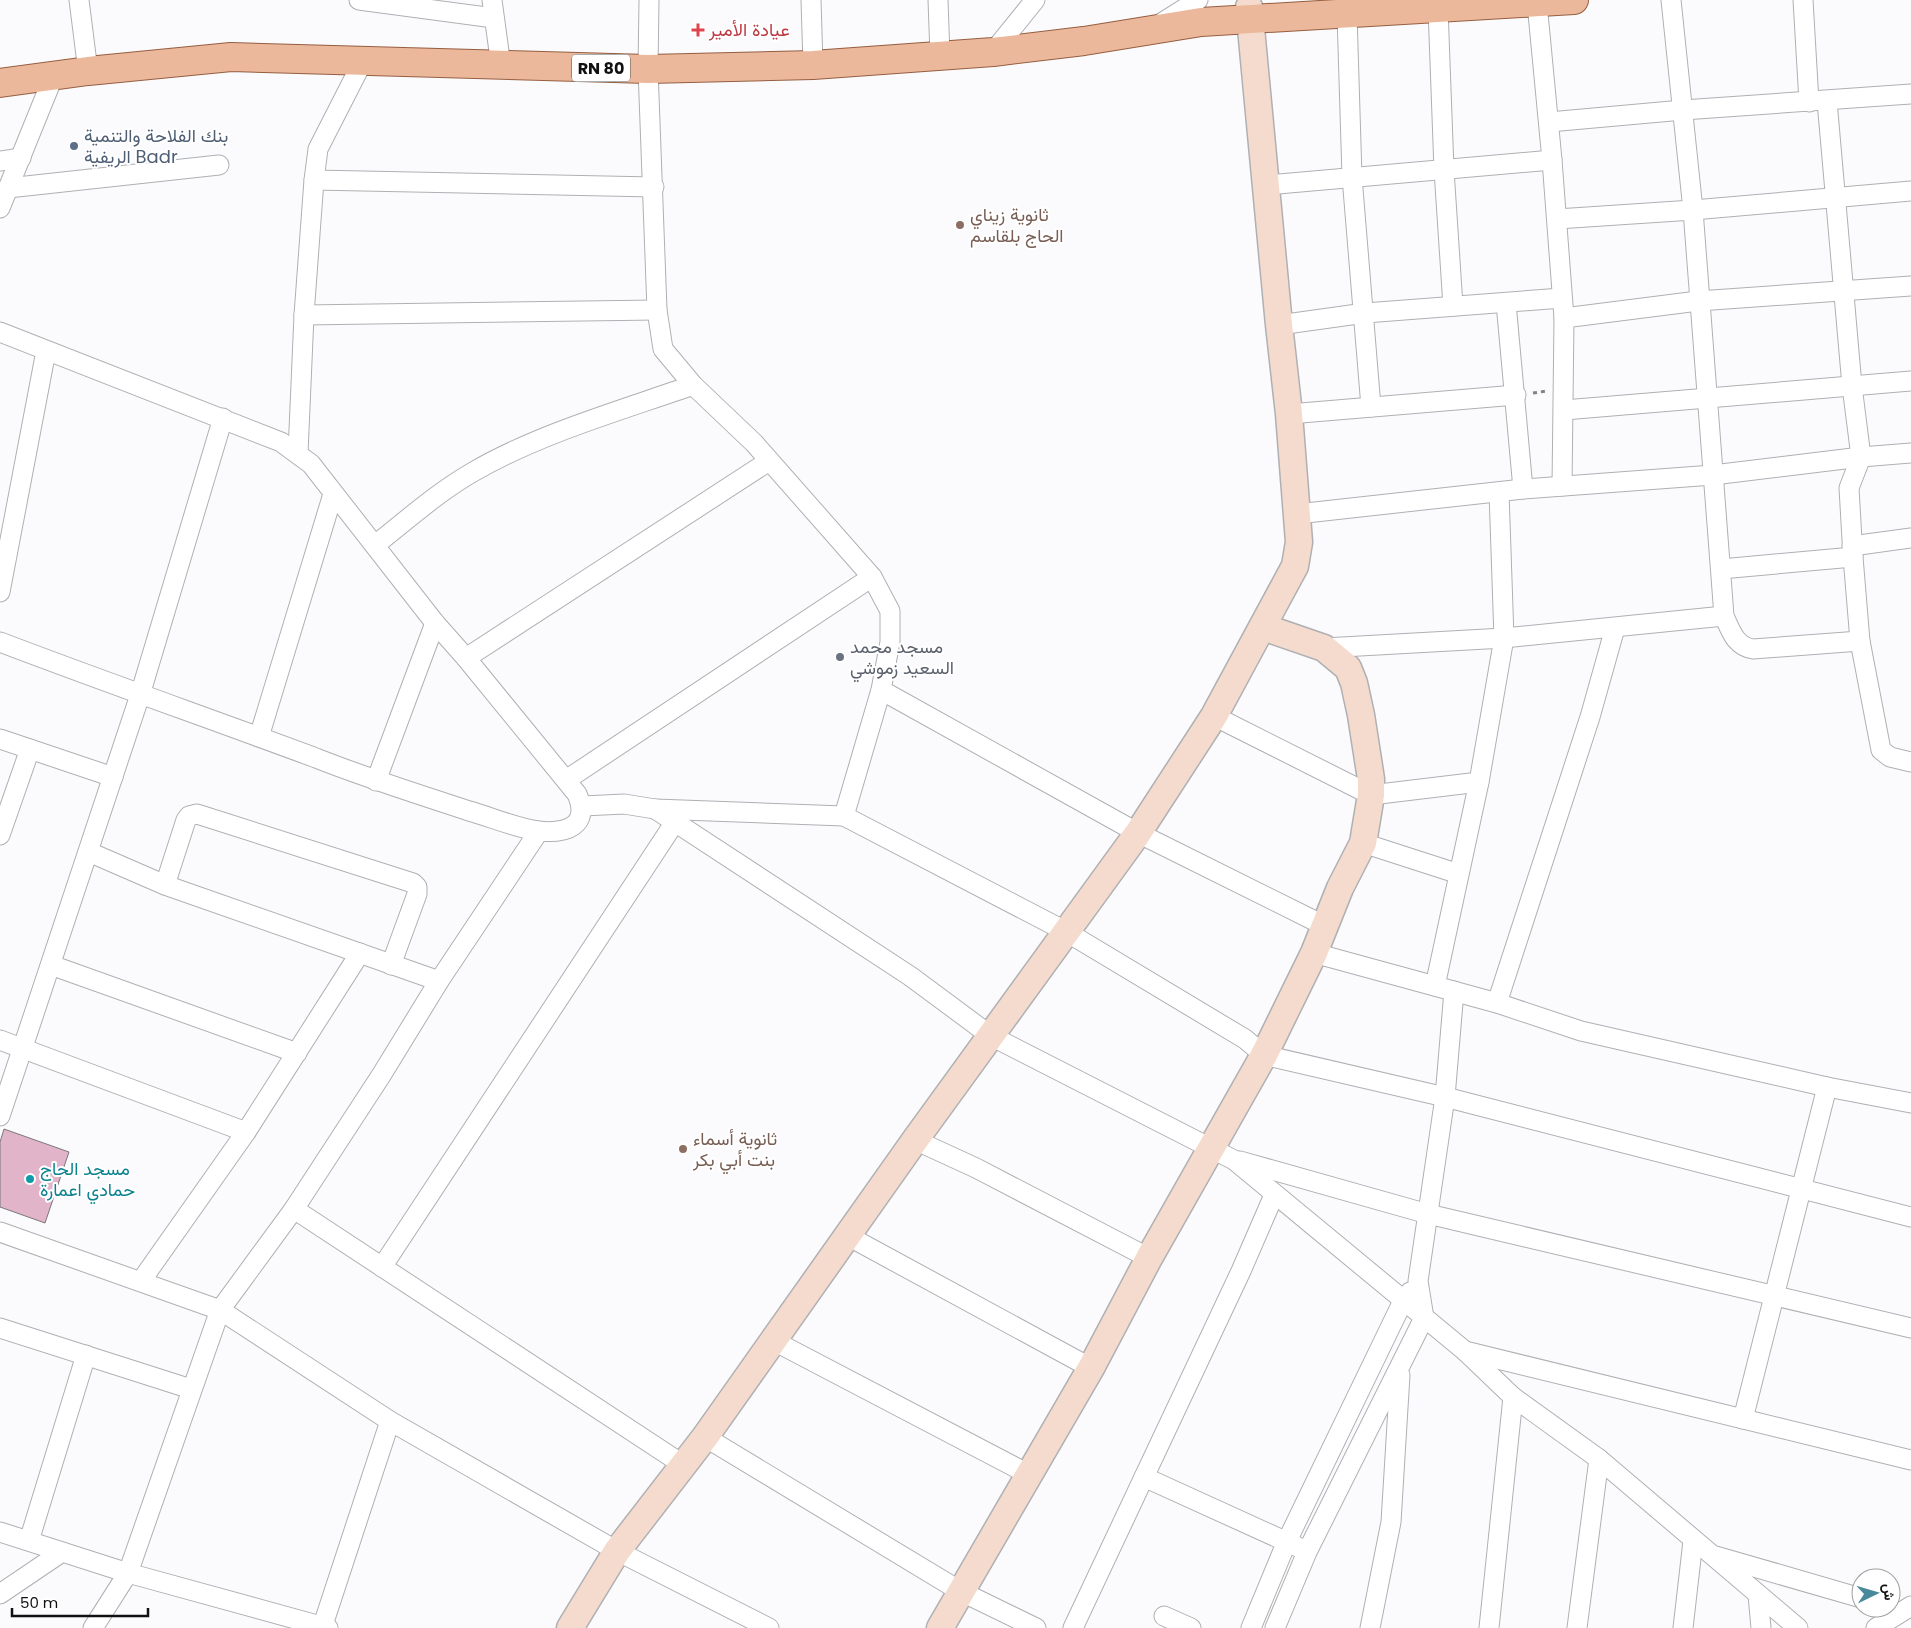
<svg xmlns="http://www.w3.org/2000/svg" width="1911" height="1628" font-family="Poppins,Vazirmatn,sans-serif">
<rect width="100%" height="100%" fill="#fbfbfe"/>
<polygon fill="#e1b4c9" stroke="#7a7778" points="4,1129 69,1152 45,1223 0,1207 0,1142"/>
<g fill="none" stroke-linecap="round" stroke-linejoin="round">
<g stroke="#afb0b3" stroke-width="21">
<g id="street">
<polyline points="79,0 88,71"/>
<polyline points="359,0 494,18"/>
<polyline points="492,0 501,66"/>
<polyline points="649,0 648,69 657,310 663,349 693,385 754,443 872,577 890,611 890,642 881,690 844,816 655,809"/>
<polyline points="811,0 813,65"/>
<polyline points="938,0 940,56"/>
<path d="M1671,0l22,210 31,406c7,15 11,30 29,33l107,-8"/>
<polyline points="1803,0 1809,102"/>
<polyline points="1537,3 1552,160 1564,318 1562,486"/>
<polyline points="1438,8 1444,170 1453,306"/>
<polyline points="1347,14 1352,177 1371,407"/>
<polyline points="1160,24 1198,0"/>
<polyline points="993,52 1035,0"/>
<polyline points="1827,101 1852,386 1861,457 1849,488 1853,557 1860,641 1881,750 1890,757 1911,762"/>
<polyline points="1549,122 1683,110 1911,94"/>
<polyline points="0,161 21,158"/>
<polyline points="314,180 318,149 364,59"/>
<polyline points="1267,185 1552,160"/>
<polyline points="8,188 219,165"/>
<polyline points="0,208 54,75"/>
<polyline points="1557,219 1693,210 1911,191"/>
<polyline points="1506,303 1523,489"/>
<polyline points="304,315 657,310"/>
<polyline points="1564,318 1698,301 1911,286"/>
<polyline points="1279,325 1365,313 1562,298"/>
<path d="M0,332l281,110 30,22 124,159 31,35 111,136c14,32 -11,40 -39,37 -22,-3 -47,-14 -69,-20 -51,-17 -103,-33 -153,-53 -105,-39 -211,-76 -316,-116"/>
<polyline points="1564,410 1911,381"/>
<polyline points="1289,414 1516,395"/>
<polyline points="298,453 304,315 314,180 654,187"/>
<polyline points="1297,514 1523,489 1713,475 1861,457 1911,453"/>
<path d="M375,545c32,-25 63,-53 98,-73 65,-38 149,-62 220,-87"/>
<polyline points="1852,546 1911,538"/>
<polyline points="1721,569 1853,557"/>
<polyline points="0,592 46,351"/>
<polyline points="1324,648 1504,638 1724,616"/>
<polyline points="466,658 769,461"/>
<polyline points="881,690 1138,833 1325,926"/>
<polyline points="1214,716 1371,795 1479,782 1504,638 1499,492"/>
<polyline points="259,737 333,494"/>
<polyline points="0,739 113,777"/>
<polyline points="566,780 872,577"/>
<polyline points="376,781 435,623"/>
<polyline points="583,806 624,804 655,809 910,976 991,1036 1234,1160 1465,1351 1513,1397 1599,1459 1798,1628"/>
<polyline points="844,816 1065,931 1245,1039 1264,1055 1445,1097 1911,1217"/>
<polyline points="0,835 30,749"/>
<polyline points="1363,843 1459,874"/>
<polyline points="89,852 165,885 439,981"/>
<polyline points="165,885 186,820 189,816 197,814 413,883 417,887 417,894 391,965"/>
<polyline points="1314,953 1497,1003 1581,1031 1827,1087 1911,1103"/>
<polyline points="51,965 297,1053"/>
<polyline points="1435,986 1479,782"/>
<polyline points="1497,1003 1590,717 1615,628"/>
<polyline points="0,1040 246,1132"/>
<polyline points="0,1116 140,695 223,418"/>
<polyline points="915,1140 976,1168 1149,1258"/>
<polyline points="1240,1161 1428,1214 1911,1328"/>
<polyline points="294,1209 682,1464"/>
<polyline points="0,1232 220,1310 390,1421 617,1551 769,1628"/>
<polyline points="848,1236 1091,1368"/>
<polyline points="382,1267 675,822"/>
<polyline points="141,1281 246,1132 360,953"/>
<polyline points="0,1328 191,1389"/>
<polyline points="774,1341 1030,1475"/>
<polyline points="1465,1351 1911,1460"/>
<polyline points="1743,1419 1827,1087"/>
<polyline points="705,1437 960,1591 1036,1628"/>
<polyline points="1144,1477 1298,1547"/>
<polyline points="0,1532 128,1573 328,1628"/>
<polyline points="29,1541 86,1355"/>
<polyline points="1716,1556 1861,1598"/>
<polyline points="0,1594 62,1552"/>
<polyline points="1758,1595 1761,1628"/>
<polyline points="1164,1616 1191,1628"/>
<polyline points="93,1628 128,1573 220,1310 294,1209 382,1074 439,981 539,831"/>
<polyline points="322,1628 390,1421"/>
<polyline points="1073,1628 1241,1271 1274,1195"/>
<polyline points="1251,1628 1287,1541 1403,1301 1410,1292"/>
<polyline points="1275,1628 1307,1552 1424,1318 1418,1281 1445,1097 1454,991"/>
<polyline points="1370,1628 1391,1522 1400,1375"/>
<polyline points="1489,1628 1513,1397"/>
<polyline points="1577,1628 1599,1459"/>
<polyline points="1683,1628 1693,1541"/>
<polyline points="1876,1628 1911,1606"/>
</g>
</g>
<g stroke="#afb0b3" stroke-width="29">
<g id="secondary">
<polyline points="570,1628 617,1551 705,1437 915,1140 1138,833 1214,716 1295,566 1299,542 1289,414 1279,325 1249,7"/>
<polyline points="940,1628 1091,1368 1149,1258 1264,1055 1314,953 1340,888 1363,843 1371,795 1371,779 1361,715 1354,683 1348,668 1324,648 1263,627"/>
</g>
</g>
<g stroke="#965e40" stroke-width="30">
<polyline id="primary" points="0,83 88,71 231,57 648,69 813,65 993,52 1084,41 1201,22 1574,0"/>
</g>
<polyline stroke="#828284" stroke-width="3" stroke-dasharray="4 4" stroke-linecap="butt" points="1533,393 1547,391"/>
<use href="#street" stroke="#fff" stroke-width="19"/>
<use href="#secondary" stroke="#f5dbcd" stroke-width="26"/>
<use href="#primary" stroke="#ebb89b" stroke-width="28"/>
</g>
<path fill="#e0444e" stroke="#fff" stroke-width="2" d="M695.5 22.5h5v5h5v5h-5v5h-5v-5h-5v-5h5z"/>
<circle fill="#5c6f8a" stroke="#fff" stroke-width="2" cx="74" cy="146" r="5"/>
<g fill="#8d6e63" stroke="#fff" stroke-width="2">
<circle cx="960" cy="225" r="5"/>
<circle cx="683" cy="1149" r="5"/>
</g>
<circle fill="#6b7280" stroke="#fff" stroke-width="2" cx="840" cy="657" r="5"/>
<circle fill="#0f9aa8" stroke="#fff" stroke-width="2" cx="30" cy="1179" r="5"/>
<g text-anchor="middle" stroke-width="4" stroke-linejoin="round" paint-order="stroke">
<rect fill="#fff" stroke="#585859" stroke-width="1" x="572" y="54.5" width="58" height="27" rx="4"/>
<g font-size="16" font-weight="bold" fill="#111112">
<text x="601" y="74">RN 80</text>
</g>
<g font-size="18" fill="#be3a42" stroke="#fff" text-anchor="start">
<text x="709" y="36">عيادة الأمير</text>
</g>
<g font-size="18" fill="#4e5e75" stroke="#fff" text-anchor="start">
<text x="84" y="142">بنك الفلاحة والتنمية<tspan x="84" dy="21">الريفية Badr</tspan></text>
</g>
<g font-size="18" fill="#785e54" stroke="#fff" text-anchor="start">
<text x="970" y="221">ثانوية زيناي<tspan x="970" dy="21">الحاج بلقاسم</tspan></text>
<text x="693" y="1145">ثانوية أسماء<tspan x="693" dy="21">بنت أبي بكر</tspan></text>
</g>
<g font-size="18" fill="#5b616d" stroke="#fff" text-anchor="start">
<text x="850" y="653">مسجد محمد<tspan x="850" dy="21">السعيد زموشي</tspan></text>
</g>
<g font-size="18" fill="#0d838f" stroke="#fff" text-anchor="start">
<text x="40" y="1175">مسجد الحاج<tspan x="40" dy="21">حمادي اعمارة</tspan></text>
</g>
</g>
<g transform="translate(1876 1593) rotate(85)"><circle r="24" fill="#ffffff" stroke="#a0a0a0"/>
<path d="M0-4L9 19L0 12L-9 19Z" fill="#488a9b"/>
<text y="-8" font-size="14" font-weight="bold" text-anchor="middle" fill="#111112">ش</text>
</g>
<path d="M12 1608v8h136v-8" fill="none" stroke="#111112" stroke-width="2.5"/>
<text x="20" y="1608" font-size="15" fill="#111112" stroke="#ffffff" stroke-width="4" paint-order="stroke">50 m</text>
</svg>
